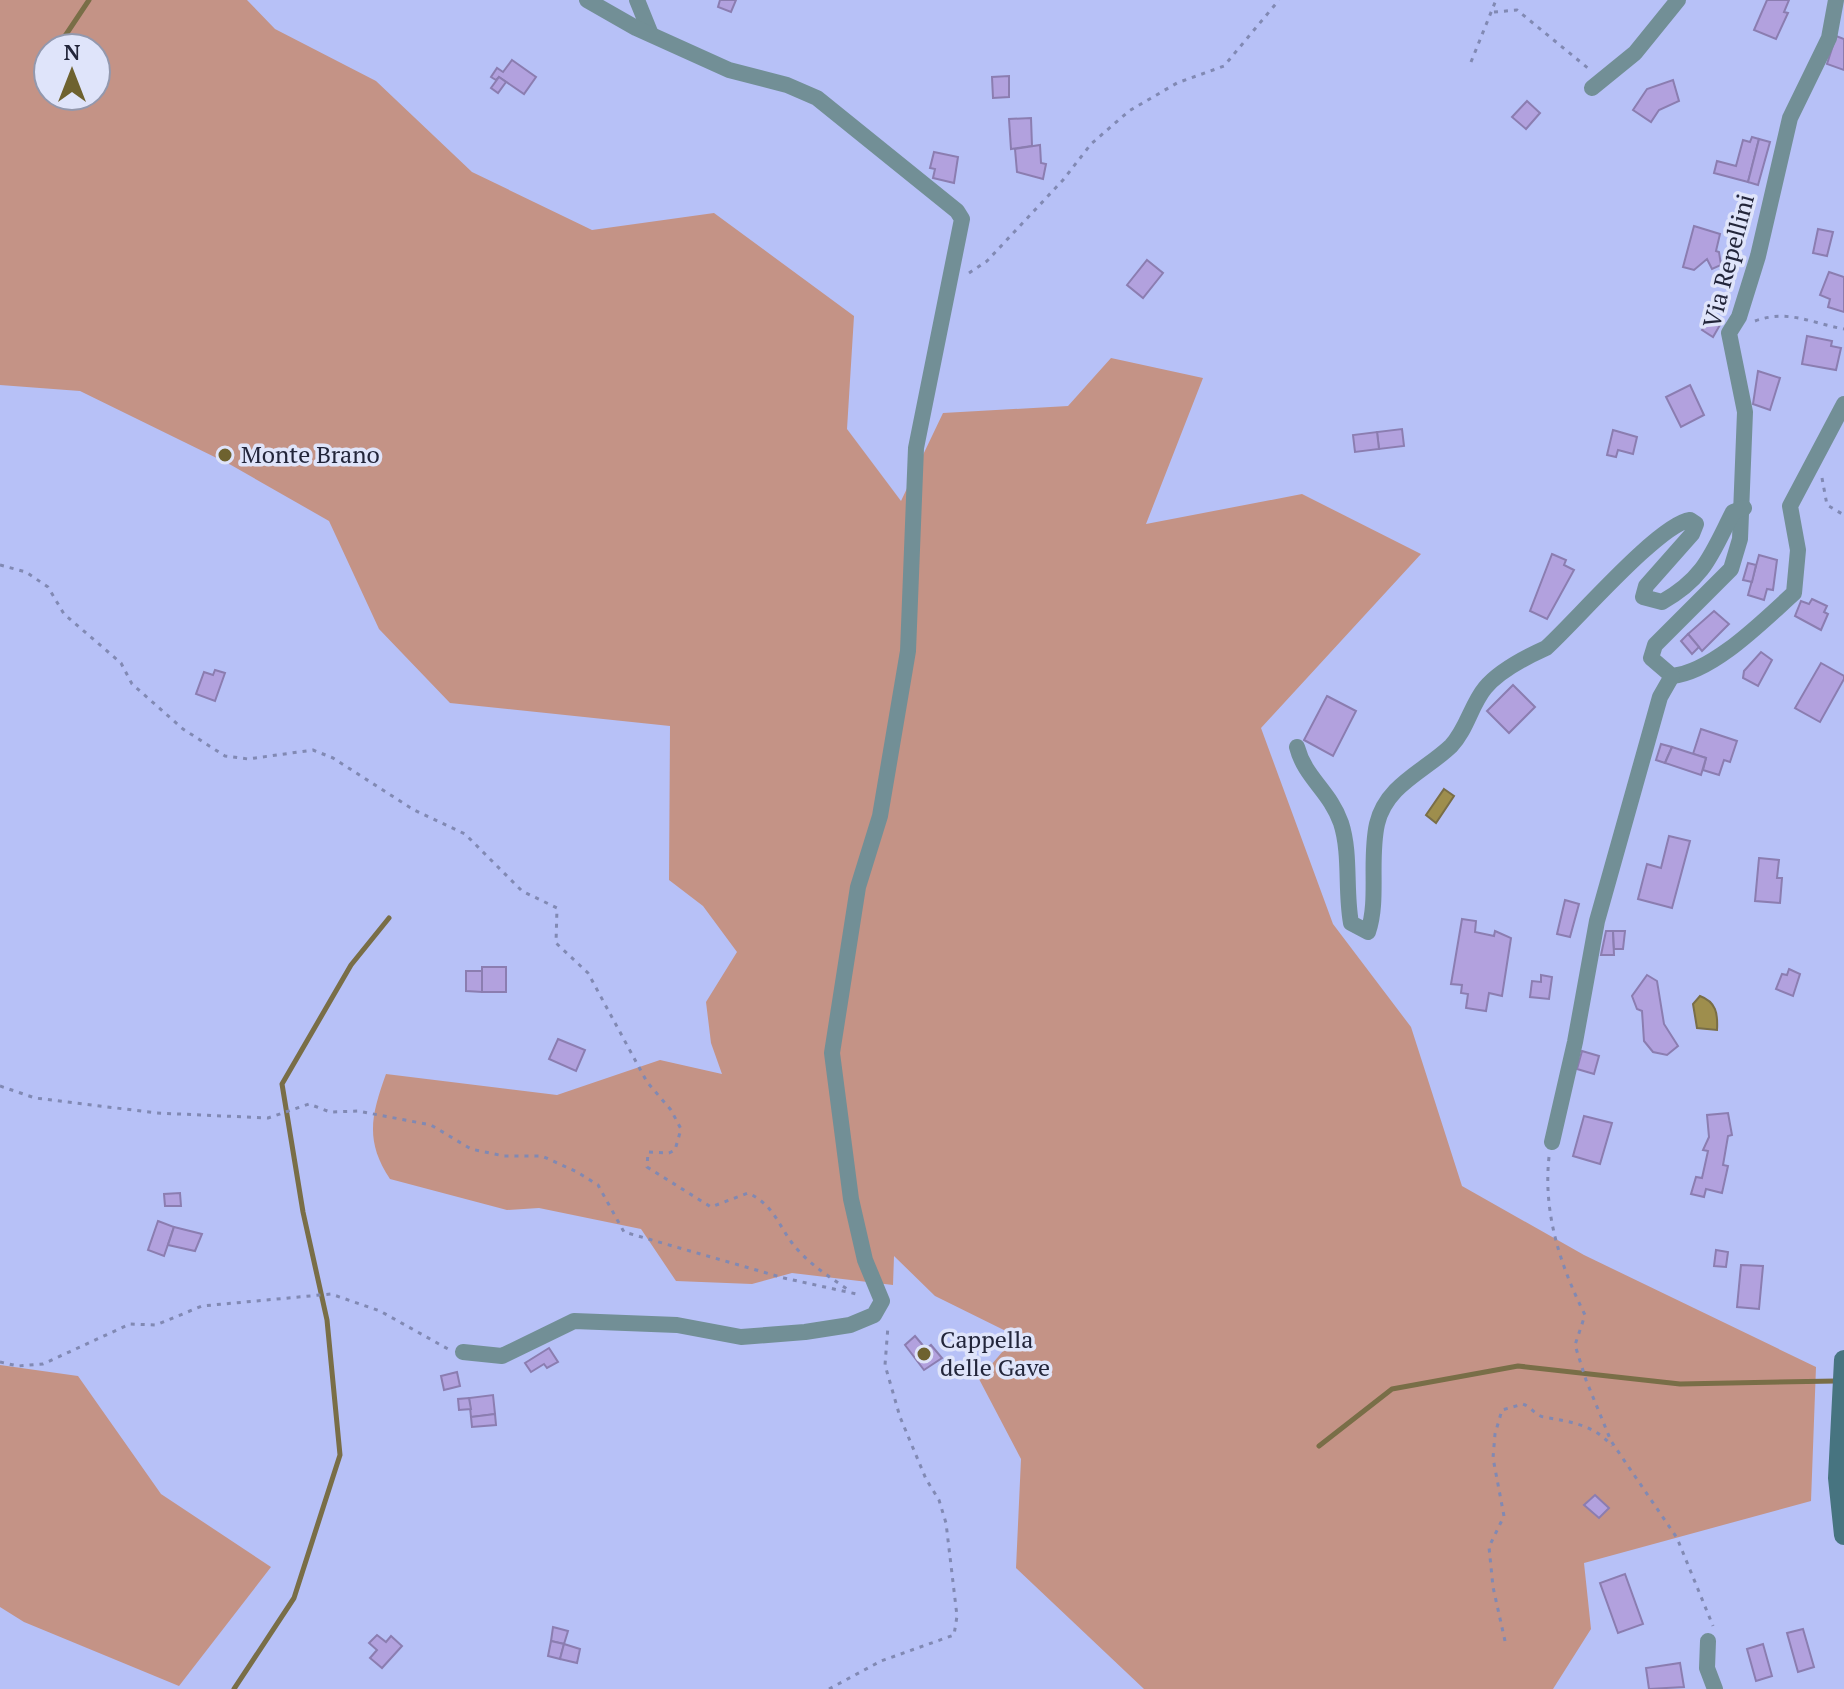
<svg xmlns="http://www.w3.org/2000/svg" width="1844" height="1689" font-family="'PT Serif',serif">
<rect width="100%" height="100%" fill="#b7c1f7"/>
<g fill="#c49386" fill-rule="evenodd">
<path d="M0,0h247l28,29 101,52 96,91 120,58 122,-17 140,103 -7,113 54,72 42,-88 125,-7 43,-48 92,20 -57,146 156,-30 119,60 -160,174 72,196 78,103 51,159 122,69 232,112 -5,134 -227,62 7,66 -38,60h-409l-128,-121 5,-109 -42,-80 37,-43 -81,-40 -41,-40 -1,29 -101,-12 -40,11 -76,-3 -35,-52 -102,-21 -32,2 -117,-31c-25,-38 -19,-63 -4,-105l171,21 103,-35 62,14 -11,-31 -5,-41 31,-50 -34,-46 -34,-26 1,-154 -220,-23 -71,-74 -50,-108 -98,-56 -151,-74 -80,-6zM48,48h48v48h-48z"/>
<polygon points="0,1365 78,1376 161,1494 271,1567 179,1686 24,1622 0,1607"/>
</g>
<g fill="#9e8e4d" stroke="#796e47" stroke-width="2">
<polygon points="1444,789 1454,796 1436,823 1426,815"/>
<path d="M1700,996c16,6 18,17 17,34l-20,-2 -4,-24z"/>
</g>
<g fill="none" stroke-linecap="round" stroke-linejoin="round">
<g stroke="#796e47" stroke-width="5">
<polyline points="57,48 89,0"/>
<polyline points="46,64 48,61"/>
<polyline points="1319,1446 1392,1389 1518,1366 1680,1384 1836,1381"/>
<polyline points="234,1689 294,1598 340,1455 327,1320 303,1212 282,1084 351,965 389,918"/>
</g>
</g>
<g fill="#b2a1de" stroke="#8b7db0" stroke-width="2">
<polygon points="720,0 736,0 731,12 718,7"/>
<polygon points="1767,0 1789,0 1784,12 1788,13 1776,39 1754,30"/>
<polygon points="1836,36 1844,39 1844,70 1827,64"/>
<polygon points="512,60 536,77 524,94 499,77 496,80 491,77 497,68 503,72"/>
<polygon points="1009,76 1009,97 993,98 992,77"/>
<polygon points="499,77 506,82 498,93 491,88"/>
<polygon points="1673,80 1679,101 1659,110 1651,122 1633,110 1647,89"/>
<polygon points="1527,101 1540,113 1526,129 1512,117"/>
<polygon points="1031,118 1032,146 1011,149 1009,119"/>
<polygon points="1752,137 1759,139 1748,182 1714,173 1717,161 1736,166 1743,140 1750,142"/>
<polygon points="1759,139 1770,142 1758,185 1748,182"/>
<polygon points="1040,145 1041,163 1046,164 1043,179 1017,172 1015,149"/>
<polygon points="934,152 958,157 954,183 933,178 935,169 930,168"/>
<polygon points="1694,226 1720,234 1716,251 1719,252 1721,265 1712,269 1707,259 1694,270 1683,267"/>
<polygon points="1818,229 1833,232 1827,256 1813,253"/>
<polygon points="1147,260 1163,273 1143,298 1127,285"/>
<polygon points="1829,272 1844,277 1844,312 1828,307 1830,299 1820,295"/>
<polygon points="1709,319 1720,325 1713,337 1702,330"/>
<polygon points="1807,336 1832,341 1831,346 1841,348 1836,370 1802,364"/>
<polygon points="1758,371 1780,378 1770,410 1753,404"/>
<polygon points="1690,385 1704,415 1681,427 1666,397"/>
<polygon points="1402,429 1404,446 1379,449 1377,432"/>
<polygon points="1613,430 1637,437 1633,454 1618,450 1616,457 1607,455"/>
<polygon points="1377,432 1379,449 1355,452 1353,435"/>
<polygon points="1552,554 1566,560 1564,565 1574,570 1547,619 1530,611"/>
<polygon points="1759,555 1777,560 1773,590 1767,589 1764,600 1748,595"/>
<polygon points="1748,563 1756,565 1752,582 1743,580"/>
<polygon points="1812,599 1827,606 1824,612 1828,614 1821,630 1795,616 1801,601 1809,604"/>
<polygon points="1714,611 1729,624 1702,651 1688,634"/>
<polygon points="1688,634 1699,647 1692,654 1681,641"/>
<polygon points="1761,652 1772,660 1758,686 1743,678 1744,671"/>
<polygon points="1821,663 1844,676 1844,679 1820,722 1795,708"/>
<polygon points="215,670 225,673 215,701 196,694 204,672 213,675"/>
<polygon points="1513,685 1535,707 1509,733 1487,711"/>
<polygon points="1327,696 1356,711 1333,756 1304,740"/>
<polygon points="1701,729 1737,741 1730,762 1724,760 1719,775 1703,770 1706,758 1693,754"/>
<polygon points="1661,744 1672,747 1665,763 1656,760"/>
<polygon points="1672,747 1706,758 1701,775 1665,763"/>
<polygon points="1669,836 1690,841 1672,908 1638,899 1647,864 1661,868"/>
<polygon points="1759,858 1779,860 1777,878 1782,878 1780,903 1755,901"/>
<polygon points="1565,900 1579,904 1570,937 1557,934"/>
<polygon points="1462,919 1476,921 1475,932 1494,936 1495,931 1511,938 1502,996 1489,993 1486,1011 1466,1008 1468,994 1461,993 1462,985 1451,984"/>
<polygon points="1606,931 1613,931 1614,955 1601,955"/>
<polygon points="1613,931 1625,931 1623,949 1614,949"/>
<rect x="482" y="967" width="24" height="25"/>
<polygon points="1789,969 1800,974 1793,996 1776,989 1782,974 1787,975"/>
<polygon points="466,971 482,971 482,992 466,991"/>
<polygon points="1541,975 1552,977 1549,999 1530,997 1532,981 1541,982"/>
<polygon points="1647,975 1657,981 1664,1024 1678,1046 1667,1055 1653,1052 1644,1041 1642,1011 1637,1009 1632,996"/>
<polygon points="558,1039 585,1050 576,1071 549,1059"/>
<polygon points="1582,1051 1599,1056 1594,1074 1577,1069"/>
<polygon points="1728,1113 1732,1135 1728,1136 1723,1165 1728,1166 1722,1193 1706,1189 1704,1197 1691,1194 1696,1177 1702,1178 1708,1151 1703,1150 1709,1137 1707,1115"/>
<polygon points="1584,1116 1612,1123 1600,1164 1573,1156"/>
<polygon points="180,1193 181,1206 165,1206 164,1194"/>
<polygon points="158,1221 174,1227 164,1256 148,1250"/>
<polygon points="174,1227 202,1234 195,1251 168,1245"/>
<polygon points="1716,1250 1728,1252 1726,1267 1714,1266"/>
<polygon points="1741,1265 1763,1266 1759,1309 1737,1307"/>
<polygon points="915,1336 926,1349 931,1345 942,1358 924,1370 905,1345"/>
<polygon points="549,1348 558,1362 547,1368 544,1364 531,1372 525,1363"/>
<polygon points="457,1372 460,1386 444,1390 441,1376"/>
<polygon points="493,1395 495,1414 471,1417 469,1398"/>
<polygon points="469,1398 471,1409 459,1410 458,1399"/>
<polygon points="495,1414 496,1425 472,1427 471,1417"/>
<polygon points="1595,1495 1609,1508 1599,1518 1584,1505"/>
<polygon points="1625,1574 1643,1624 1618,1633 1600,1583"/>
<polygon points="553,1627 568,1631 564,1644 551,1641"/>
<polygon points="1803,1629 1814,1667 1798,1672 1787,1633"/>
<polygon points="377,1635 386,1642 391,1636 402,1646 382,1668 370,1658 377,1650 369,1643"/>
<polygon points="551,1641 564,1644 560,1659 548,1656"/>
<polygon points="564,1644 580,1649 577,1663 560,1659"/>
<polygon points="1763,1644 1772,1676 1756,1681 1747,1649"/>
<polygon points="1680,1663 1684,1687 1649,1689 1646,1668"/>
</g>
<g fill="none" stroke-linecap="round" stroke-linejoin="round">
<g stroke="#8189b3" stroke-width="3" stroke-dasharray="4 6" stroke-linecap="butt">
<polyline points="1494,12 1517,10 1589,69"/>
<polyline points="1471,62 1496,0"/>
<polyline points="969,273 987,261 1063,180 1091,144 1129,111 1177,83 1224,66 1279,0"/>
<path d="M1755,321c33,-12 56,2 89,8"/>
<polyline points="1822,478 1827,505 1844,515"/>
<path d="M0,565l26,7 22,15 16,27 57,49 11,21 51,45 42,27 23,3 65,-9 20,8 81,52 51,24 57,57 35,17 -1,35 32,30 59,109 24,28 10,19 -6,21 -6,3 -21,-1 -1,15 64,40 37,-14c27,12 31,35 48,55 16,18 35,30 54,43"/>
<polyline points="0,1086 35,1098 157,1113 268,1118 309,1104 330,1112 358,1111 431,1125 471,1149 504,1156 542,1156 577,1172 598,1185 624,1232 784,1278 861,1295"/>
<path d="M1549,1157c-6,56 11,108 36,158l-10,30 11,35 25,61 66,97 36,88"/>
<polyline points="0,1362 18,1366 43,1364 130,1324 156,1325 202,1306 331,1294 380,1311 448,1349"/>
<path d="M1505,1641l-12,-54 -4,-40 15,-31 -11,-58 2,-24 7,-24 21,-6c8,3 13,12 21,13 26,5 49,7 68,29"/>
<polyline points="829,1689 881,1661 954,1635 957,1616 946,1523 939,1500 926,1479 900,1417 885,1365 888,1326"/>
</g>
<g stroke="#728f96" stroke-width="16">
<polyline points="637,0 650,32"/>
<path d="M1836,0l-7,38 -39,80 -32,138 -19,61 -10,16 16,79 -5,127 -9,30 -76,76 -4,13 21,18c41,-4 91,-55 122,-83l4,-43 -8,-44 54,-102"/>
<polyline points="1592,88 1635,53 1678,0"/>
<path d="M1297,747c8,31 33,44 44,76 10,31 4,67 10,100l17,9c11,-32 1,-72 9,-108 9,-39 48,-53 74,-78 16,-17 20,-41 34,-58 14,-17 41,-31 61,-40 29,-26 113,-124 144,-128l6,4 -4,10 -46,52 -3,11 19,5c43,-24 50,-49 71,-90l11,-4"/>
<polyline points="1552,1142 1575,1042 1597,921 1660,697 1672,676"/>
<polyline points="463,1352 502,1356 574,1321 677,1325 741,1337 805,1332 850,1325 874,1315 882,1301 865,1260 851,1199 832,1053 858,887 880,816 908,651 916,448 962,219 957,211 817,98 787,85 729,70 636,28 587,0"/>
<polyline points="1708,1641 1707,1668 1715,1689"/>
</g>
<polyline stroke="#477480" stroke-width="20" points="1844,1360 1838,1478 1844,1535"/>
</g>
<g fill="#6e622f" stroke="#dfe4fa" stroke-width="3">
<circle cx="225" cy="455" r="8"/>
<circle cx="924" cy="1354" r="8"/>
</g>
<g text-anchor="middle" stroke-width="7" stroke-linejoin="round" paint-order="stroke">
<g font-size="24" fill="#22253a" stroke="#dfe4fa">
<text transform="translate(1729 261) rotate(-75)" y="8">Via Repellini</text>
</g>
<g font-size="24" fill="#22253a" stroke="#dfe4fa" text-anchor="start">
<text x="241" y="463">Monte Brano</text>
<text x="940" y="1348">Cappella<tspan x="940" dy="28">delle Gave</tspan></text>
</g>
</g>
<g transform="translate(72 72)"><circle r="38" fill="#dfe4fa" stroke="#9398ad" stroke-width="2"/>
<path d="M0-6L14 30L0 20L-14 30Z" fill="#6e622f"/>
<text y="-12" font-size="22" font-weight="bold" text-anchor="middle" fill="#22253a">N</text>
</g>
</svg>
